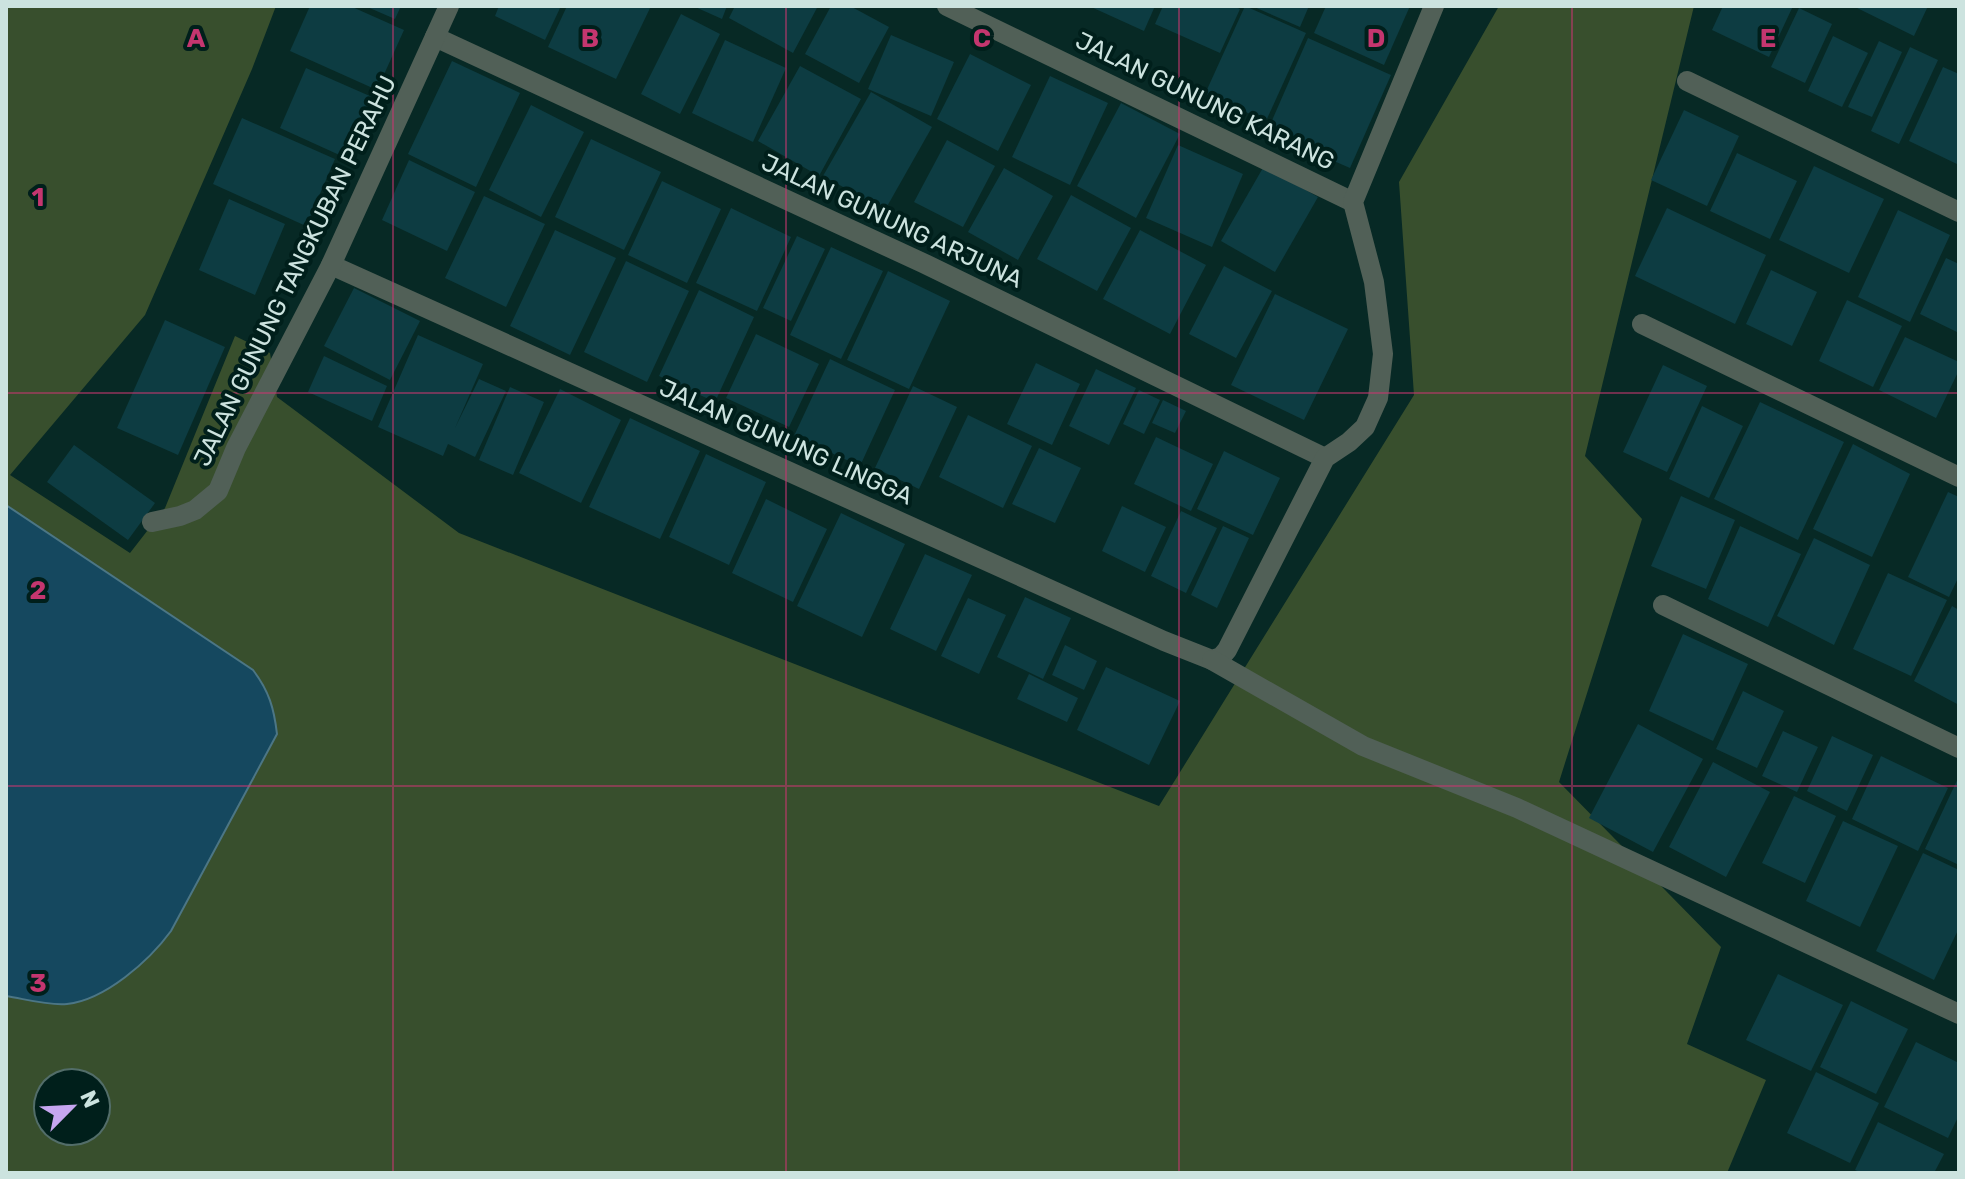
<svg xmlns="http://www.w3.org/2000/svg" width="1965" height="1179" font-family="Rubik,sans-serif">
<rect width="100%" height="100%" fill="#072925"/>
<path fill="#384f2d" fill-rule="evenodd" d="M6,6h270l-24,63 -107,246 -135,160 120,78 35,-45 70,-172 35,17 7,44 182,136 700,273 255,-411 -15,-213 100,-176h195l-109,450 57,63 -83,263 162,165 -34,97 79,36 -39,93h-1721zM48,1083h48v48h-48z"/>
<path fill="#15485f" stroke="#4c7685" stroke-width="2" d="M6,505l247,165c16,21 21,38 24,64l-106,197c-22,30 -66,69 -104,73 -18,2 -42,-5 -61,-8z"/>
<g fill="#0d3c42">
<polygon points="310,6 350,6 404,30 377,90 290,51"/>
<polygon points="365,6 401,6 395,19"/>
<polygon points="499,6 561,6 545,40 495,16"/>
<polygon points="567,6 651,6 616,79 548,47"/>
<polygon points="693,6 727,6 722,19"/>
<polygon points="735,6 818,6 793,53 729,18"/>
<polygon points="831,6 850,6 889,27 859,83 805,54"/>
<polygon points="1089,6 1155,6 1144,31"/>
<polygon points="1163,6 1233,6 1240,9 1220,53 1155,24"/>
<polygon points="1245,6 1306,33 1266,121 1205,94"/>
<polygon points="1252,6 1309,6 1300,27"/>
<polygon points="1326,6 1410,6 1384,65 1314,33"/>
<polygon points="1723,6 1793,6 1769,57 1712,30"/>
<polygon points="1853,6 1928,6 1914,36"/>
<polygon points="1799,8 1832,24 1805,83 1771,67"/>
<polygon points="681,14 720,34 680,114 641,94"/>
<polygon points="891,35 954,62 931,116 868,89"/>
<polygon points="1833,36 1868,53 1842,107 1808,91"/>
<polygon points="1308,38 1391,75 1350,168 1267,132"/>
<polygon points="725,40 786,68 753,142 692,113"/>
<polygon points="1879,41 1902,52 1872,117 1848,107"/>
<polygon points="1910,47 1938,60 1899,144 1871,131"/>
<polygon points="970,54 1031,85 998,151 937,119"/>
<polygon points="452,61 520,93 476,187 408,154"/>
<polygon points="800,66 861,99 819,176 758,141"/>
<polygon points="1943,67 1959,74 1959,165 1909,141"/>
<polygon points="306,68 372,97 346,158 280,128"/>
<polygon points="1050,76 1108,103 1070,185 1012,157"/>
<polygon points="871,92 932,127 885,210 823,176"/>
<polygon points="1121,103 1180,134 1136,218 1077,186"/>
<polygon points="531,105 584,132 541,217 489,190"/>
<polygon points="1684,110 1739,136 1707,206 1651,180"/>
<polygon points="242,118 335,159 306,226 213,184"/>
<polygon points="591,139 661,172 624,250 555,217"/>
<polygon points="947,140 995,166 963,227 914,202"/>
<polygon points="1178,145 1243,174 1212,247 1146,218"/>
<polygon points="1737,153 1797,181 1770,239 1710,211"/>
<polygon points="409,160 475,192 447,251 382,220"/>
<polygon points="1264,166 1318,197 1275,272 1221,241"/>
<polygon points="1814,166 1884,199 1849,273 1779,240"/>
<polygon points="1004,168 1053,196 1018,260 968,232"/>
<polygon points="662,181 721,209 687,283 628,255"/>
<polygon points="1071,195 1131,228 1097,291 1037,259"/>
<polygon points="484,196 545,224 506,307 445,278"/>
<polygon points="229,199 285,224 255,295 199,270"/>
<polygon points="731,208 791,237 757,311 696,283"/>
<polygon points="1667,208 1766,255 1735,324 1635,276"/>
<polygon points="1898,210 1950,235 1910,322 1858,297"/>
<polygon points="555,230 616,258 570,355 510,326"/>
<polygon points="1140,230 1206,265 1170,334 1103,299"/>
<polygon points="797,236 825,249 791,321 763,308"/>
<polygon points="831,247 883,271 841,359 790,335"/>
<polygon points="1946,258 1959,264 1959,333 1920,314"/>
<polygon points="626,261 689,291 647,382 584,352"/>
<polygon points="1224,266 1272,291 1236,358 1189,334"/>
<polygon points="1771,270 1817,292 1792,346 1746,324"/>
<polygon points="888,271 950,301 909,389 847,360"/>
<polygon points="354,288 420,321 390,380 324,346"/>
<polygon points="699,290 754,317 715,402 659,376"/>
<polygon points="1275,294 1348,329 1304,420 1231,385"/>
<polygon points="1847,300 1902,326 1873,387 1819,361"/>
<polygon points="165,320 225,347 178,455 117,428"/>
<polygon points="756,334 819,364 789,427 726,398"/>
<polygon points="418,335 483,364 455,428 479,379 506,391 475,457 448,444 443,456 378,427"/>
<polygon points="1905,337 1959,362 1959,370 1936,418 1879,390"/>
<polygon points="324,356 387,386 372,421 308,392"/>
<polygon points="830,359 895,390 860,466 794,436"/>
<polygon points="1036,363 1080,384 1052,445 1007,424"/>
<polygon points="1663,365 1707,386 1667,472 1623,452"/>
<polygon points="1096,369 1136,388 1109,445 1069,426"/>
<polygon points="913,386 957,407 919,489 875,468"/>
<polygon points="510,387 544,402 513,475 479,460"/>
<polygon points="560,389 621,420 581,503 519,473"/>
<polygon points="1139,390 1160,400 1144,434 1123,424"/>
<polygon points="1163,400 1186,411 1175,433 1152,423"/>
<polygon points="1760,402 1844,442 1798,540 1714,499"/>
<polygon points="1702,406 1743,426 1709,498 1669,479"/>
<polygon points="968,415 1032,446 1003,508 939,477"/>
<polygon points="630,418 700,451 660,539 589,507"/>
<polygon points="1156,437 1213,464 1191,511 1134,484"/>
<polygon points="1853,444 1910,474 1872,557 1813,529"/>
<polygon points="74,445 155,503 128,540 47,482"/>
<polygon points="1039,448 1081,468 1055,523 1012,504"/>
<polygon points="1224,451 1280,478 1253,535 1197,509"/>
<polygon points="706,454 766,482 729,565 669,537"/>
<polygon points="1948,492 1959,497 1959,576 1949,597 1908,577"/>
<polygon points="1681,496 1735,520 1706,589 1651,566"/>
<polygon points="766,499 827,529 793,602 732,573"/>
<polygon points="1122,506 1166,527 1145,572 1102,551"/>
<polygon points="1181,511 1217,528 1186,593 1151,576"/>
<polygon points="841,513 905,544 862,637 797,606"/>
<polygon points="1223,526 1249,538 1217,608 1191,595"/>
<polygon points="1740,526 1801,554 1768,627 1708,599"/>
<polygon points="1814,538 1870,565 1834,645 1777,616"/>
<polygon points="925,554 972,575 936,651 890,629"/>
<polygon points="1888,573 1947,600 1911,676 1853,649"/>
<polygon points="1025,597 1071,618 1043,679 997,657"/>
<polygon points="968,598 1006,615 979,674 941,656"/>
<polygon points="1952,606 1959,610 1959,705 1914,681"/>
<polygon points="1683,634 1748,664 1713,741 1649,711"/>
<polygon points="1065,645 1097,661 1084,690 1052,675"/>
<polygon points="1106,667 1180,701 1149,765 1077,730"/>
<polygon points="1029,674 1078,698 1067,722 1017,699"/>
<polygon points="1743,691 1784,711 1757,768 1716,749"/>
<polygon points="1638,724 1703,759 1653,852 1589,818"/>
<polygon points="1783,731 1818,747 1797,792 1762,776"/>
<polygon points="1832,736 1873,755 1847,811 1807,791"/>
<polygon points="1881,756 1948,788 1918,851 1852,819"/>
<polygon points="1713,762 1770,792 1726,877 1669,847"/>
<polygon points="1959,776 1959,865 1925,849"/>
<polygon points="1794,796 1836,816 1805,883 1762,863"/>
<polygon points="1843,821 1898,846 1860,927 1806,901"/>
<polygon points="1923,853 1959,870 1959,928 1934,980 1876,951"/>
<polygon points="1778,974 1843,1005 1811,1071 1746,1040"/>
<polygon points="1851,1001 1908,1029 1876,1094 1820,1067"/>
<polygon points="1916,1042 1959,1063 1959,1115 1948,1138 1884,1107"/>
<polygon points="1816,1072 1879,1103 1850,1163 1787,1133"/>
<polygon points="1878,1122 1944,1154 1934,1173 1862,1173 1855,1170"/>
</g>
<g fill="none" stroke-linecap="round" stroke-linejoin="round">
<g stroke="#516057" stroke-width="20">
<polyline points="947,6 1353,202"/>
<polyline points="435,37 923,263 1325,458"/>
<polyline points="1687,81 1959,212"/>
<polyline points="331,265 1164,641 1212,660 1221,657 1227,650 1325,458 1349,442 1365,427 1378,398 1383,354 1374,282 1353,202 1434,6"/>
<polyline points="1642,324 1959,477"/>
<polyline points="152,522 180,516 195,510 218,491 236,448 331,265 449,6"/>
<polyline points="1663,605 1959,748"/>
<polyline points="1212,660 1363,746 1517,808 1959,1014"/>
</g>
</g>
<path fill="none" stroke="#c4366f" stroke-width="2" stroke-opacity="0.55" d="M393,6v1167M786,6v1167M1179,6v1167M1572,6v1167M6,393h1953M6,786h1953"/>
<g text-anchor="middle" stroke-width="8" stroke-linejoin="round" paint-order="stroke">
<g font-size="24" fill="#cce3df" stroke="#001f1b">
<text transform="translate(1205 101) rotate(26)" y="8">JALAN GUNUNG KARANG</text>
<text transform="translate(892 221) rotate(25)" y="8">JALAN GUNUNG ARJUNA</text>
<text transform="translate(295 271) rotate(-64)" y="8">JALAN GUNUNG TANGKUBAN PERAHU</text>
<text transform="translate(786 442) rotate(24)" y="8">JALAN GUNUNG LINGGA</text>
</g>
</g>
<g font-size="26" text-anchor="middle" font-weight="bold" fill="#c4366f" stroke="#001f1b" stroke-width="8" stroke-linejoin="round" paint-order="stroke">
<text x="196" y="47">A</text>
<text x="590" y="47">B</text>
<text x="982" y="47">C</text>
<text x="1376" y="47">D</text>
<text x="1768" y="47">E</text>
<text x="38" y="206">1</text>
<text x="38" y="599">2</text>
<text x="38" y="992">3</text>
</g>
<rect width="1965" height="1179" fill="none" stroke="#cce3df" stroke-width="16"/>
<g transform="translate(72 1107) rotate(66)"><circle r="38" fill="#001f1b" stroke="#526d69" stroke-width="2"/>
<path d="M0-6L14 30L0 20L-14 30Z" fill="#c6a6f0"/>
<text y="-12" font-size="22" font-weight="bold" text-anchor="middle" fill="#cce3df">N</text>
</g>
</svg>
